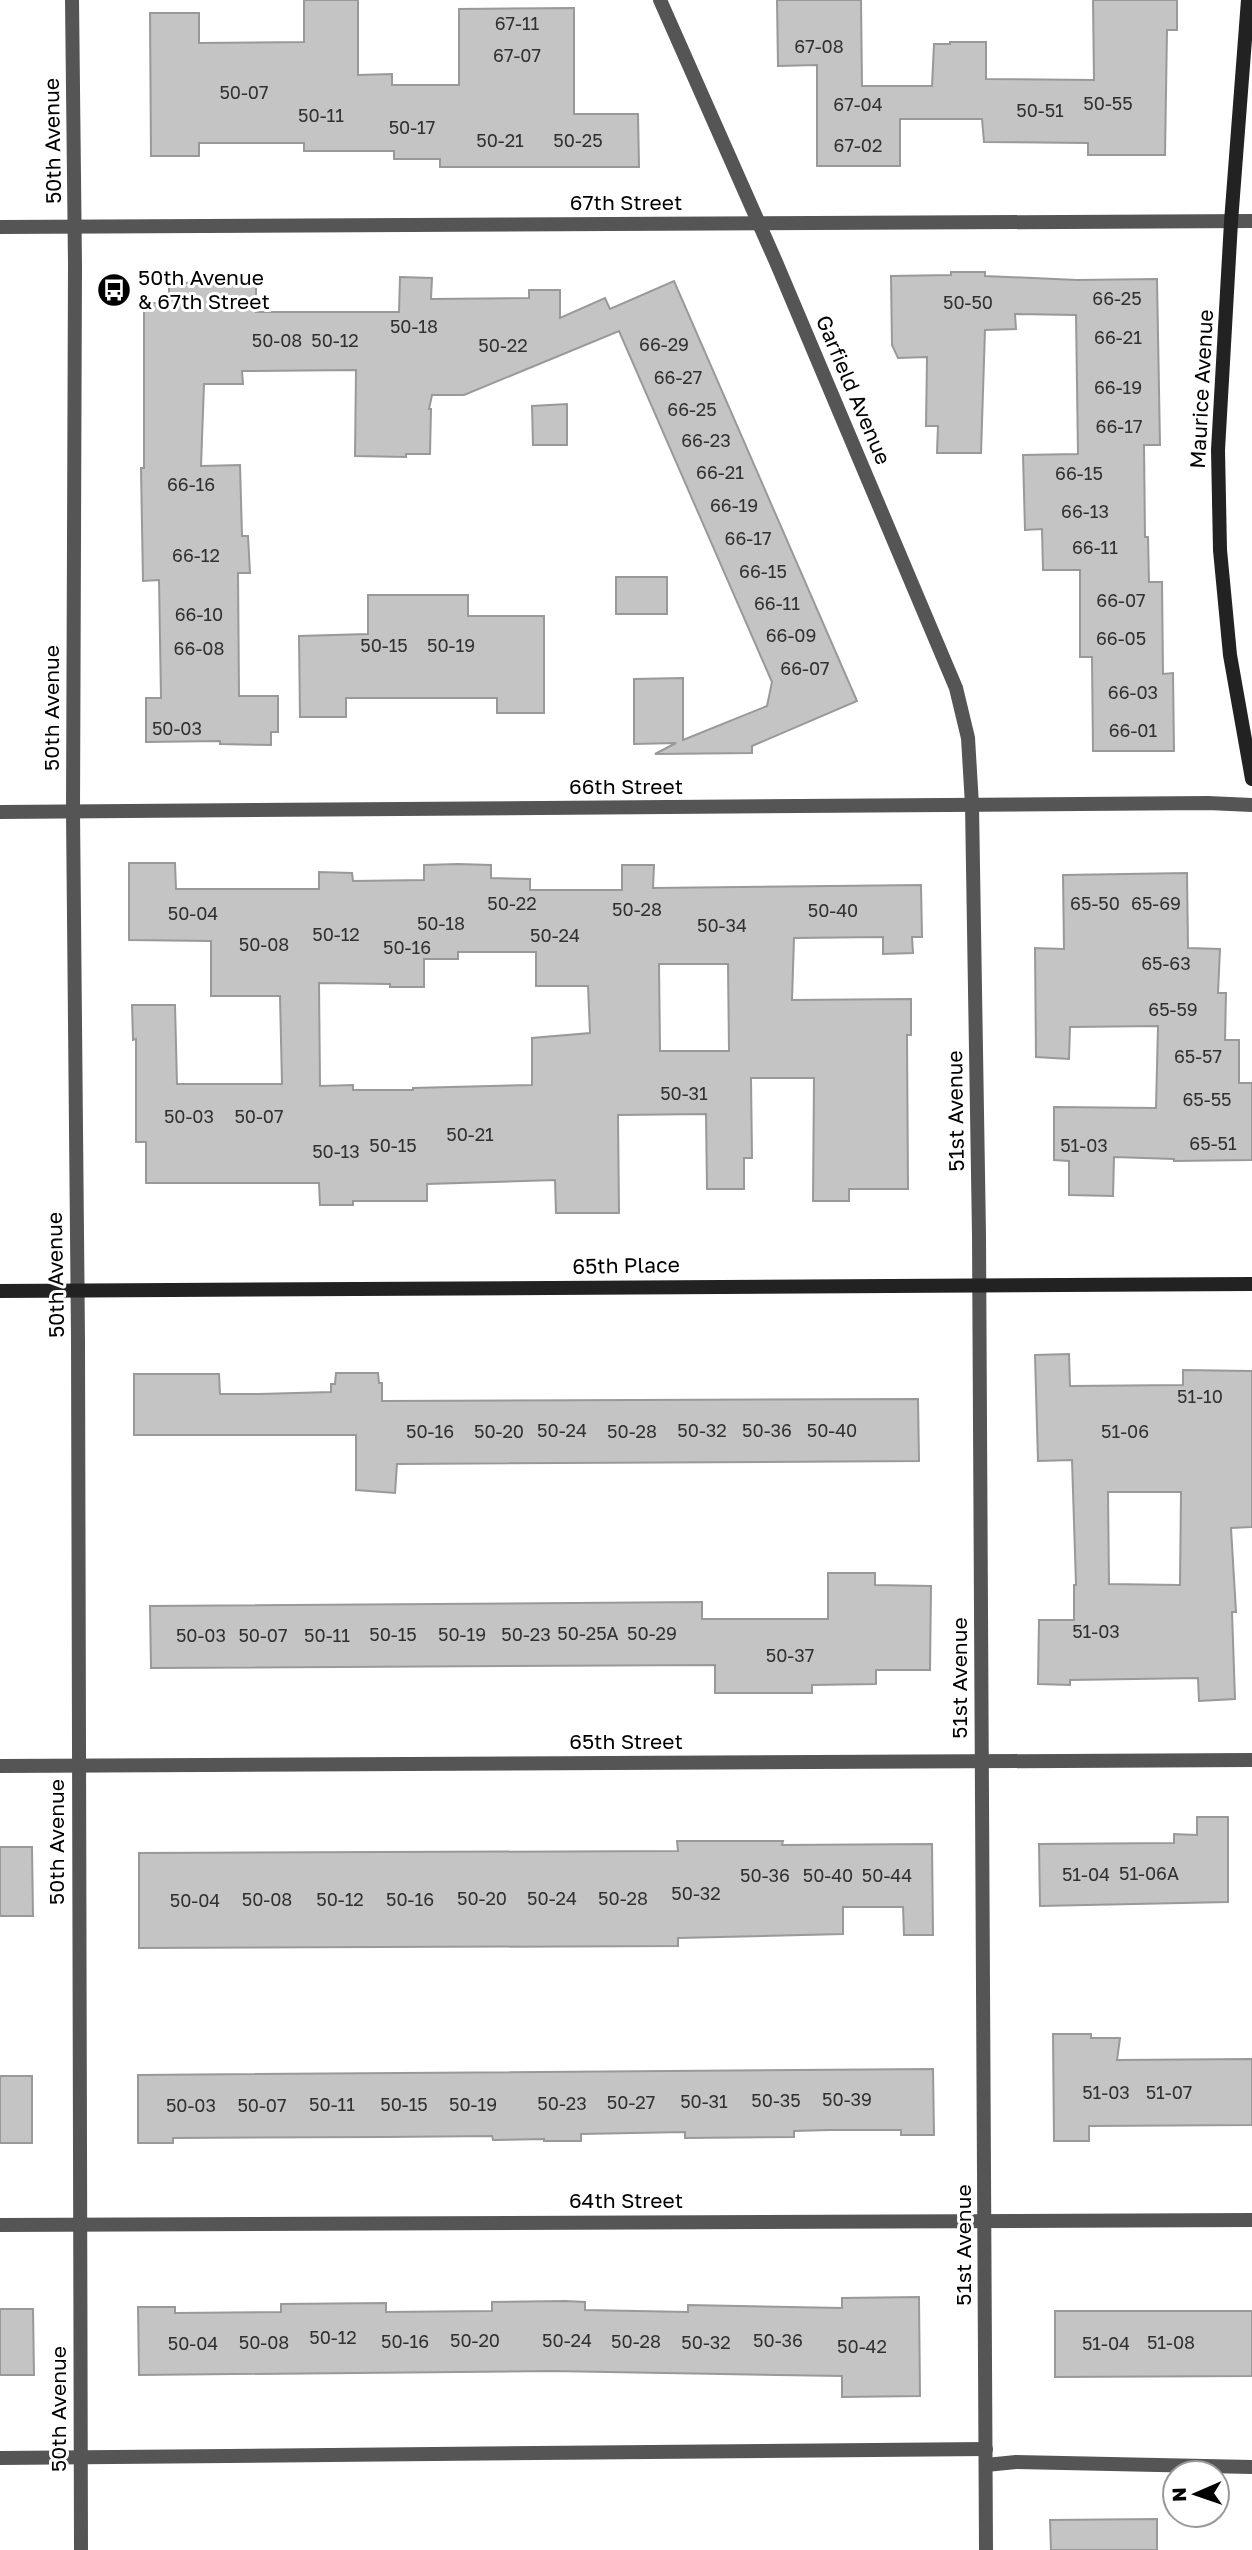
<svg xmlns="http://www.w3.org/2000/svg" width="1252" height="2550" font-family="'Golos Text',sans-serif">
<rect width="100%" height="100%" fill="#fff"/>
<g fill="#c4c4c4" stroke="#999" stroke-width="2" fill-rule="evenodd">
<polygon points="304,0 358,0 358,75 392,74 392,85 459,85 459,9 574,8 574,114 638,114 639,167 440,167 440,159 394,159 394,151 304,151 304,143 199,143 199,156 151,156 150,13 199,13 199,43 304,42"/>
<polygon points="777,0 861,0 862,86 932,86 934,44 950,44 950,42 986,42 986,79 1094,80 1093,0 1177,0 1177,30 1167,30 1165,155 1088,155 1088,143 984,142 982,119 900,119 900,166 817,166 817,65 778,66"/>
<polygon points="951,272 985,272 985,276 1077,280 1157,279 1160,445 1144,445 1145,537 1148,537 1149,582 1162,582 1163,674 1173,673 1174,751 1093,751 1092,657 1080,657 1080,570 1043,570 1042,529 1025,530 1023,455 1078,454 1076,315 1015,314 1016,329 985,330 981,453 937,453 938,426 926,426 927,357 898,358 892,345 891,276 951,275"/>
<polygon points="400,277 432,278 431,299 529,298 529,290 560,290 560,318 605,298 610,309 674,281 857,701 752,746 752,753 655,754 676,743 634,744 634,679 683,678 683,740 767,706 772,682 619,331 464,395 432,395 429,409 431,409 430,454 406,454 406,457 355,456 356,370 242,371 243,384 204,384 201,466 240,465 242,536 248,536 250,573 238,573 239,696 278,696 278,732 271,732 271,745 220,744 220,741 146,742 146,698 161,698 159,580 143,581 141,468 144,468 144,303 169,303 169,283 256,282 256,312 399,312"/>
<polygon points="567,404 567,445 533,445 532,406"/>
<rect x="616" y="577" width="51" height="37"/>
<polygon points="368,595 468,595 468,616 544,616 544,713 497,713 497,698 346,698 346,717 300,717 299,636 368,634"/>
<path d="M129,863h46l1,26h143v-17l33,1 1,8 71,-1v-15l34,-1 33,1v13l39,1v11h92v-25h32l-1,23 268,-3 1,52h-10l1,16 -30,1v-17l-89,1 -2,62 119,-1v36h-4l1,154h-59v12h-36l1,-123h-63l1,80h-8v31h-37l-1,-75 -88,1 1,98h-63l-1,-33 -128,4v17h-74v4h-33l-1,-22h-173v-41h-10v-103l-3,1 -1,-35h43l2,79h105l-2,-88h-69v-55l-82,-1zM458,952h78v34h52l2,47 -58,5v47l-119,3v2h-60v-5l-33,1 -1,-103 71,1v3h34v-28h34zM659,964h69l1,87h-69z"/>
<polygon points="1187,873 1188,948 1220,949 1218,993 1226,993 1225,1040 1239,1040 1239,1083 1252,1083 1252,1160 1174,1161 1174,1159 1114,1157 1113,1196 1069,1195 1069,1161 1054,1160 1054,1107 1156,1108 1158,1026 1070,1027 1069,1059 1036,1057 1035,948 1064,949 1063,875"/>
<path d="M1069,1354l1,32 113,-1v-15l69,1v156l-21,1 5,84h-4l3,87 -36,2 -1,-23 -128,2v5l-32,-1 1,-64h35v-35h2l-4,-125 -34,1 -3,-106zM1108,1492h73l-1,93 -71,-1z"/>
<polygon points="336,1373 378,1373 379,1383 382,1383 382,1401 918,1399 919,1461 397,1464 395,1493 356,1490 356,1435 134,1435 134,1374 219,1374 220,1394 259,1394 331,1392 331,1384 335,1384"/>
<polygon points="828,1573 875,1573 875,1585 931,1586 930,1670 876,1670 876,1684 812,1685 812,1693 715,1693 715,1665 151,1668 150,1606 702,1602 702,1619 828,1619"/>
<polygon points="1197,1817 1228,1817 1228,1902 1040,1906 1039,1844 1174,1843 1174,1834 1197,1835"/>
<polygon points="677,1841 783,1841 782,1845 932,1844 933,1935 904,1935 903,1907 843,1907 843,1934 678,1938 678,1946 139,1948 139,1853 678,1851"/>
<polygon points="0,1847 32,1847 33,1916 0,1916"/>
<polygon points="1053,2034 1091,2034 1091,2038 1120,2038 1117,2060 1252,2059 1252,2125 1089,2126 1089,2141 1054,2141"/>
<polygon points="933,2069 934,2135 901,2135 901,2130 830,2130 794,2131 794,2137 685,2138 685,2132 581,2134 581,2141 544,2141 544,2139 493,2140 492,2136 386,2137 173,2138 173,2143 138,2143 138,2075"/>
<rect x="0" y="2076" width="32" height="67"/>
<polygon points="919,2297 920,2396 842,2397 842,2376 551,2371 139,2375 138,2307 175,2307 175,2313 281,2312 281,2304 386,2303 386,2312 492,2311 492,2302 565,2301 585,2302 585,2310 688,2312 688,2305 842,2308 842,2298"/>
<polygon points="0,2309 33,2309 34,2375 0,2375"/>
<polygon points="1055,2311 1252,2311 1252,2376 1055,2377"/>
<polygon points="1157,2519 1157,2550 1051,2550 1050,2520"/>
</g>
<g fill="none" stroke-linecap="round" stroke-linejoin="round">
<g stroke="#555" stroke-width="14">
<polyline points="0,2458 986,2449"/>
<polyline points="986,2465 1016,2462 1252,2467"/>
</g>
<g stroke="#555" stroke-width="14">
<polyline points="72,0 75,265 73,812 78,1339 81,2550"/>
<polyline points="660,0 776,262 956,688 968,738 972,805 979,1235 986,2550"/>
<polyline points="0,227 1252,221"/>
<polyline points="0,812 1208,803 1252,805"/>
<polyline points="0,1766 1252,1760"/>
<polyline points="0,2225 1252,2220"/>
</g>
<g stroke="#222" stroke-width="14">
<polyline points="1248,0 1231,222 1218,450 1220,550 1230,655 1252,779"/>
<polyline points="0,1291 1252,1284"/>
</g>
</g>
<defs>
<g id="bus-disc" transform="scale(1.75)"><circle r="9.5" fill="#000" stroke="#fff"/><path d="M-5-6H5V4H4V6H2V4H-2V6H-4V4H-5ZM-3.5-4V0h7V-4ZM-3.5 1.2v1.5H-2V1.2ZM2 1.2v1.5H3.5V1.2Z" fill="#fff"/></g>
</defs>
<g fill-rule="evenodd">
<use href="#bus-disc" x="114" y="290"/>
</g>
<g text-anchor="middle" stroke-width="6" stroke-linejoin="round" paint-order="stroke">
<g font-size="18" fill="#313131">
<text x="517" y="30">67-11</text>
<text x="819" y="53">67-08</text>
<text x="517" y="62">67-07</text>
<text x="244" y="99">50-07</text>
<text x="1108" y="110">50-55</text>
<text x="858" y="111">67-04</text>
<text x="1040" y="117">50-51</text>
<text x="321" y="122">50-11</text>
<text x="412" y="134">50-17</text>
<text x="500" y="147">50-21</text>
<text x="578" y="147">50-25</text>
<text x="858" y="152">67-02</text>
<text x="1117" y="305">66-25</text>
<text x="968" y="309">50-50</text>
<text x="414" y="333">50-18</text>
<text x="1118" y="344">66-21</text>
<text x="277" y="347">50-08</text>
<text x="335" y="347">50-12</text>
<text x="664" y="351">66-29</text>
<text x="503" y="352">50-22</text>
<text x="678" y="384">66-27</text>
<text x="1118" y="394">66-19</text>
<text x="692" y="416">66-25</text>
<text x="1119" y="433">66-17</text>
<text x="706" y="447">66-23</text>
<text x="720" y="479">66-21</text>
<text x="1079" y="480">66-15</text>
<text x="191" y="491">66-16</text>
<text x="734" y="512">66-19</text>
<text x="1085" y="518">66-13</text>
<text x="748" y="545">66-17</text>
<text x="1095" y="554">66-11</text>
<text x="196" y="562">66-12</text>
<text x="763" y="578">66-15</text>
<text x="1121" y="607">66-07</text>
<text x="777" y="610">66-11</text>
<text x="199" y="621">66-10</text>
<text x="791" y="642">66-09</text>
<text x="1121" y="645">66-05</text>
<text x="384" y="652">50-15</text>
<text x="451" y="652">50-19</text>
<text x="199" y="655">66-08</text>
<text x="805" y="675">66-07</text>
<text x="1133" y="699">66-03</text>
<text x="177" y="735">50-03</text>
<text x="1133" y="737">66-01</text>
<text x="512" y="910">50-22</text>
<text x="1095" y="910">65-50</text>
<text x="1156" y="910">65-69</text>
<text x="637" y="916">50-28</text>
<text x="833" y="917">50-40</text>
<text x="193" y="920">50-04</text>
<text x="441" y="930">50-18</text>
<text x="722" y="932">50-34</text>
<text x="336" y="941">50-12</text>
<text x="555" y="942">50-24</text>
<text x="264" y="951">50-08</text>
<text x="407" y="954">50-16</text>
<text x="1166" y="970">65-63</text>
<text x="1173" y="1016">65-59</text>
<text x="1198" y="1063">65-57</text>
<text x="684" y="1100">50-31</text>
<text x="1207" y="1106">65-55</text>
<text x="189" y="1123">50-03</text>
<text x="259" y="1123">50-07</text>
<text x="470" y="1141">50-21</text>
<text x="1213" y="1150">65-51</text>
<text x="393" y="1152">50-15</text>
<text x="1084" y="1152">51-03</text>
<text x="336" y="1158">50-13</text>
<text x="1200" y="1403">51-10</text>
<text x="562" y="1437">50-24</text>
<text x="702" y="1437">50-32</text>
<text x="767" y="1437">50-36</text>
<text x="832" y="1437">50-40</text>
<text x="430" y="1438">50-16</text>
<text x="499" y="1438">50-20</text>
<text x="632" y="1438">50-28</text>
<text x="1125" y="1438">51-06</text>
<text x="1096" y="1638">51-03</text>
<text x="588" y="1640">50-25A</text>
<text x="652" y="1640">50-29</text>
<text x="393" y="1641">50-15</text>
<text x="462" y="1641">50-19</text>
<text x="526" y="1641">50-23</text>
<text x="201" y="1642">50-03</text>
<text x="263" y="1642">50-07</text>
<text x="327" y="1642">50-11</text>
<text x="790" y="1662">50-37</text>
<text x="1149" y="1880">51-06A</text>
<text x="1086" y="1881">51-04</text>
<text x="765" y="1882">50-36</text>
<text x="828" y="1882">50-40</text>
<text x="887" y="1882">50-44</text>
<text x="696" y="1900">50-32</text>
<text x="482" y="1905">50-20</text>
<text x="552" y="1905">50-24</text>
<text x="623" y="1905">50-28</text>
<text x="267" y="1906">50-08</text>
<text x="340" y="1906">50-12</text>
<text x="410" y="1906">50-16</text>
<text x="195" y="1907">50-04</text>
<text x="1106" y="2099">51-03</text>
<text x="1169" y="2099">51-07</text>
<text x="847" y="2106">50-39</text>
<text x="776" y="2107">50-35</text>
<text x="704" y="2108">50-31</text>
<text x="631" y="2109">50-27</text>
<text x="562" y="2110">50-23</text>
<text x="332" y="2111">50-11</text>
<text x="404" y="2111">50-15</text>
<text x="473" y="2111">50-19</text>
<text x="191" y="2112">50-03</text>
<text x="262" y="2112">50-07</text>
<text x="333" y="2344">50-12</text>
<text x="475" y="2347">50-20</text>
<text x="567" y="2347">50-24</text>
<text x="778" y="2347">50-36</text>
<text x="405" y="2348">50-16</text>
<text x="636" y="2348">50-28</text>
<text x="264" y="2349">50-08</text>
<text x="706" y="2349">50-32</text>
<text x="1171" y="2349">51-08</text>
<text x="193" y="2350">50-04</text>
<text x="1106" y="2350">51-04</text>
<text x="862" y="2353">50-42</text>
</g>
<g font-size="21" fill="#000" stroke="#fff">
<text transform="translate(53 141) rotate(-91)" y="7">50th Avenue</text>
<text x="626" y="210">67th Street</text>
<text transform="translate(1202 389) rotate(-87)" y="7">Maurice Avenue</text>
<text transform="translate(853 390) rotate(67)" y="7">Garfield Avenue</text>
<text transform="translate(52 708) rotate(-90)" y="7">50th Avenue</text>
<text x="626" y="794">66th Street</text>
<text transform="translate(956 1111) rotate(-91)" y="7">51st Avenue</text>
<text transform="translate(626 1266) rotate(-1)" y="7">65th Place</text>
<text transform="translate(56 1275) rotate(-91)" y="7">50th Avenue</text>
<text transform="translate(960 1678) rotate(-90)" y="7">51st Avenue</text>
<text x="626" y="1749">65th Street</text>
<text transform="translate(57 1842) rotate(-90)" y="7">50th Avenue</text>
<text x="626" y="2208">64th Street</text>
<text transform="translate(964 2245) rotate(-90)" y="7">51st Avenue</text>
<text transform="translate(59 2409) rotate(-90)" y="7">50th Avenue</text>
</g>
<g font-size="21" fill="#000" stroke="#fff" text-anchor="start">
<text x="138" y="285">50th Avenue<tspan x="138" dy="24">&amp; 67th Street</tspan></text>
</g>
</g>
<g transform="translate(1196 2494) rotate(268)"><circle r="33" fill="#ffffff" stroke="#999999" stroke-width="2"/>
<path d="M0-5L12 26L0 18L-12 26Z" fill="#000000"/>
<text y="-10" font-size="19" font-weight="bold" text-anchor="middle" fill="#000000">N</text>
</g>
</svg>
